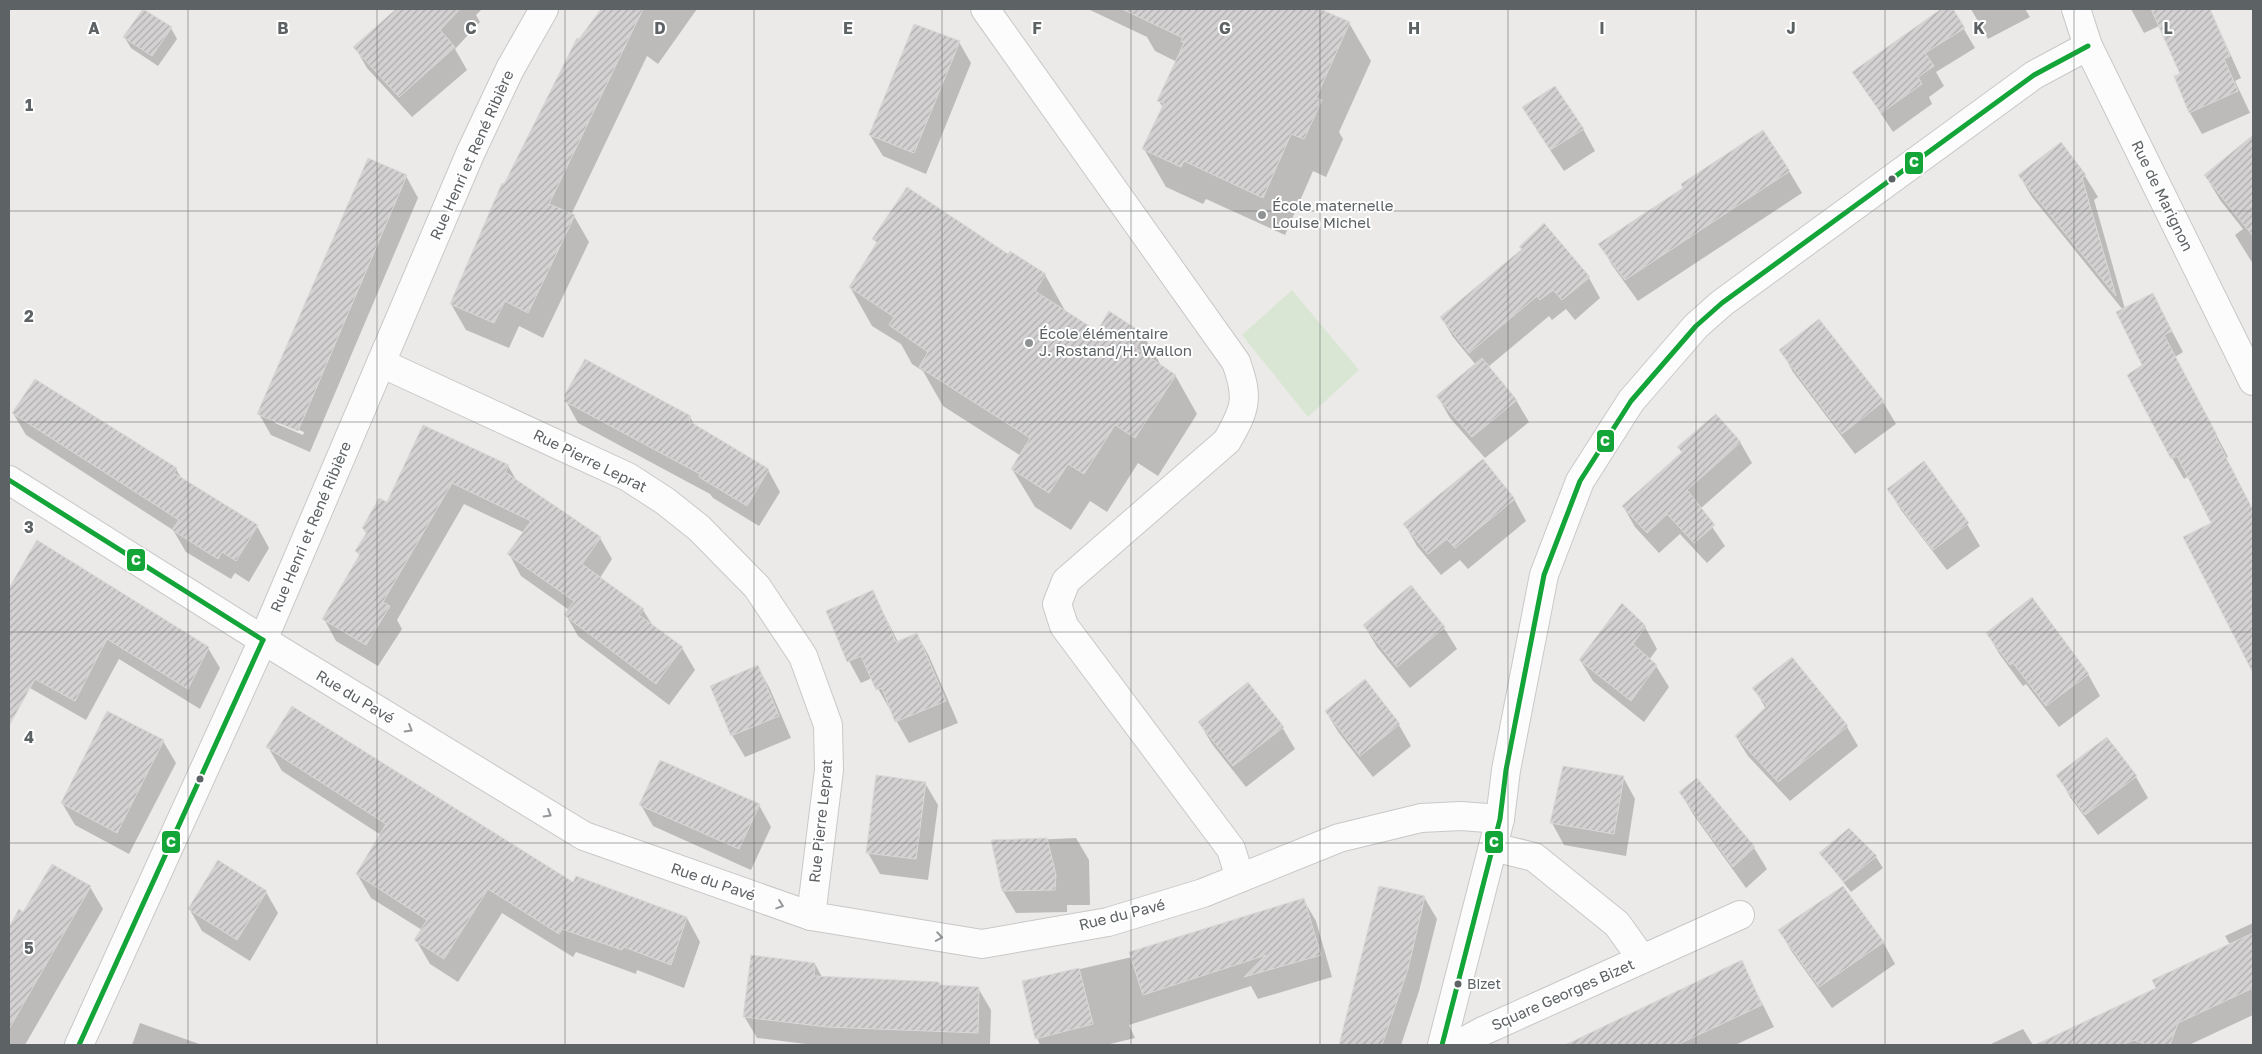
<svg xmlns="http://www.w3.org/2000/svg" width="2262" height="1054" font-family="'Golos Text',sans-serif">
<defs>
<pattern id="building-hatch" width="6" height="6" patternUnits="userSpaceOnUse" patternTransform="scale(1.25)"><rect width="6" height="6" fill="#d3d1d1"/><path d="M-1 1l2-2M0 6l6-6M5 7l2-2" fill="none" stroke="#aeadad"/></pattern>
</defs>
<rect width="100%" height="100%" fill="#eceae8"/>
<polygon fill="#d9e6d4" points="1292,290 1359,370 1308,417 1242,335"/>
<g fill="#0003" fill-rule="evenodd">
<polygon points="398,9 482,9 476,15 480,22 455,49 467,70 412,117 367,68 355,47"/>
<polygon points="603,9 697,9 658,64 647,56 571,215 574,216 589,242 543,338 519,326 509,348 466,330 451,304 505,186 580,41"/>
<polygon points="1088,9 1324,9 1326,13 1349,23 1371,61 1339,132 1343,139 1326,177 1313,171 1285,235 1206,199 1203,204 1166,187 1144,149 1163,108 1159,101 1177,62 1155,51 1147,37"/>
<polygon points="1944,9 1952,9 1975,48 1936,72 1944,86 1929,97 1932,104 1893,132 1854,73"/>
<polygon points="1971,9 2025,9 2030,17 1988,39"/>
<polygon points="2131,9 2210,9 2241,78 2235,81 2250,113 2202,134 2190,113 2175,77 2181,75 2159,26 2144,33"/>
<polygon points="171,28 177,39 158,66 131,48 125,38"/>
<polygon points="959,42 971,63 926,174 883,156 870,135"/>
<polygon points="1536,129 1583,129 1595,151 1564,171"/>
<polygon points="2253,136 2253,264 2235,235 2243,229 2220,200 2205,175"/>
<polygon points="1789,171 1802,193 1638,301 1612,265 1600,244"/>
<polygon points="2019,175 2085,176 2098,197 2094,200 2125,309 2164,316 2183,352 2175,357 2228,457 2226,458 2253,510 2253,669 2248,659 2213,523 2189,476 2184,479 2172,458 2144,366 2123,310 2032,197"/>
<path d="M406,176l12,22 -108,254 -39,-17 -12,-21zM275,420l29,12 -1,3 -28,-12z"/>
<polygon points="874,239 1008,256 1010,253 1045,275 1067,314 1097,333 1143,335 1162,367 1175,375 1197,414 1158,476 1138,463 1107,512 1090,501 1071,530 1035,507 1012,469 1021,456 943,406 923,371 912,364 901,344 872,326 850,287 877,245"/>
<polygon points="1521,247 1589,278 1600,298 1575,320 1566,309 1552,320 1549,316 1488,367 1516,400 1529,422 1485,458 1450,418 1438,397 1476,365 1453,337 1441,317 1523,250"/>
<polygon points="1819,321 1883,402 1896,424 1855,454 1793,372 1781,350"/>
<polygon points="565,396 690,417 695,426 768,470 780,492 759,526 713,498 710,494 578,423 566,401"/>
<polygon points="13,413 176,469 182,479 257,526 269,548 249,582 235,573 231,579 186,552 173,530 26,435"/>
<polygon points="424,427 508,466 517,481 600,538 612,559 600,578 643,610 653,626 682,648 695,670 669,705 578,636 566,615 569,610 521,576 509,554 525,533 464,504 397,620 402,629 378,666 336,641 324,619 360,557 357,551 367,535 363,528 387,504"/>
<polygon points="1740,442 1752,463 1700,509 1725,546 1707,563 1680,534 1659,553 1635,527 1623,506 1682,453 1679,447"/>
<polygon points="1888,489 1967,524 1980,546 1947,570 1901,510"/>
<polygon points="1514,499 1526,521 1468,569 1460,560 1441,575 1417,546 1405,525"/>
<polygon points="873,592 898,642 917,634 929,656 958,723 909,743 872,678 861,683 849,661"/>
<polygon points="15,599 208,648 220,668 200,709 119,659 86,720 9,676 9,611"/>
<polygon points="1364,625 1444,628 1457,649 1410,688 1377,647"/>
<polygon points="1645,627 1657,649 1649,660 1656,666 1669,687 1644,722 1593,681 1580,660"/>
<polygon points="1987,633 2088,674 2100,696 2059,727 2026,684 2023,686 2000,655"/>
<polygon points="758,667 770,689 791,738 745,757 732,735"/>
<polygon points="1754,688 1847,727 1858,746 1790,801 1748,756 1736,737 1766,709"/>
<polygon points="1326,712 1399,725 1411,746 1373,777 1339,733"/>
<polygon points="1199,722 1282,727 1295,749 1246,787 1212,744"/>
<polygon points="163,741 176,763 129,854 75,825 62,803"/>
<polygon points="268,747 574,884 687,918 700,942 684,988 637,970 636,974 576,952 573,957 502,913 458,982 430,964 416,940 422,930 371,898 357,874 381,835 282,771"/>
<polygon points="2058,775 2136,777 2148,798 2098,835 2070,797"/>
<polygon points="1623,777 1635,799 1626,856 1564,845 1552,823"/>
<polygon points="925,783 938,805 928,880 880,874 868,853"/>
<polygon points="1680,792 1754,848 1767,869 1746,888 1693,814"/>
<polygon points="641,805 759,805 771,827 751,870 653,826"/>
<polygon points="1849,830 1876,857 1883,868 1851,892 1820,853"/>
<polygon points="1076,838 1089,860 1090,905 1067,905 1067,912 1016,913 1003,891 992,842"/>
<polygon points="52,866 90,887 103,909 25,1045 9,1045 9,930 20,911 24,914"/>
<polygon points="1380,888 1424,897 1437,919 1419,991 1401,1045 1341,1045"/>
<polygon points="266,892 278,913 250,961 202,931 190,910"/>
<polygon points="1303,899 1316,921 1332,977 1258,999 1251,986 1129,1025 1135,1038 1106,1045 1040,1045 1037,1038 1024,982 1132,957"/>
<polygon points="2253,923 2253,1015 2189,1045 2038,1045 2158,989 2230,945 2225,936"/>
<polygon points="1779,930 1883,942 1895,964 1832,1008 1792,952"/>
<polygon points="1741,961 1774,1027 1735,1045 1567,1045"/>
<polygon points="815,964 822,977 978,988 991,1010 990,1045 814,1045 757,1038 744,1016"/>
<polygon points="140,1023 202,1045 132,1045"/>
<polygon points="2023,1029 2033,1045 1989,1045"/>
</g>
<g fill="url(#building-hatch)" stroke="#dbd9d7">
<polygon points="143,9 172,27 152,56 123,37"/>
<polygon points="396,9 460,9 440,30 455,47 399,97 353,47"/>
<polygon points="601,9 643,9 549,204 575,215 528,313 505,301 494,323 450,304 502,183 504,184 577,38 579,39"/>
<polygon points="1122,9 1320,9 1350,22 1316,98 1322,100 1304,139 1291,134 1263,198 1184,161 1181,167 1142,149 1164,103 1157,101 1184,43 1181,41 1183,38"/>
<polygon points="1941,9 1953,9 1965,28 1925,53 1934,66 1918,77 1922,84 1881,113 1852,72"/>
<polygon points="2151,9 2210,9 2230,56 2224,59 2238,91 2189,113 2174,76 2180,74"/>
<polygon points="914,24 960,41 914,153 869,135"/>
<polygon points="1555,86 1584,129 1550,150 1522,107"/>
<polygon points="1763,130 1790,171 1625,280 1598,244 1683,188 1681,184"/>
<polygon points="2253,135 2253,236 2204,175"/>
<polygon points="2061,142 2086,175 2082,178 2116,296 2018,175"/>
<polygon points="368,158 407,175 298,431 257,414"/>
<polygon points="907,187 1008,254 1010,251 1046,274 1035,291 1097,331 1109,311 1144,334 1136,348 1176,375 1135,438 1115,425 1084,474 1068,464 1049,493 1011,469 1030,438 919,367 928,352 889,325 894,317 849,287 877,242 872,239"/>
<polygon points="1544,223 1590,277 1562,300 1553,290 1540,300 1537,296 1469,353 1440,317 1522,249 1519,247"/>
<polygon points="2153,293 2172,331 2164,335 2217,435 2215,436 2253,510 2253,673 2183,537 2211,523 2177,456 2171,459 2127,375 2142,365 2116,312"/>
<polygon points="1819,319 1884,401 1842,434 1779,350"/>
<polygon points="1482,358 1517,400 1472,437 1436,396"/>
<polygon points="585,359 691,416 689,421 769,469 747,506 699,477 700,474 564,401 567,397 564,396"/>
<polygon points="35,379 177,468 174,473 258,525 236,561 222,552 218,559 172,530 179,520 12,413"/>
<polygon points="1716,414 1741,442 1687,490 1715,525 1694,543 1667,514 1647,533 1622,506 1682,452 1677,447"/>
<polygon points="423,425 509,465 505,472 601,537 582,564 644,609 639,615 683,647 656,684 564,615 574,601 507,554 531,521 452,483 383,602 390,606 366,645 322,619 360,554 355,551 367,532 362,528 379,498 387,502"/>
<polygon points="1483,459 1515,499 1455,548 1447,539 1428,554 1403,524"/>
<polygon points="1924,461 1969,523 1933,550 1887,489"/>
<polygon points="37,540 209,647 188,689 107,639 75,701 35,679 9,726 9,588"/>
<polygon points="1411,585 1445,627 1397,667 1363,625"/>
<polygon points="873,590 896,642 917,633 946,701 895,722 882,688 876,690 861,656 847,662 826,611"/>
<polygon points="2032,597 2089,674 2046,706 2013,663 2010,665 1986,633"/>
<polygon points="1622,603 1646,626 1633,644 1657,665 1631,701 1579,660"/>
<polygon points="1792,657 1848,726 1778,782 1735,736 1767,706 1752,688"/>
<polygon points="758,665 779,716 731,736 710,686"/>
<polygon points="1365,679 1400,724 1360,756 1325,711"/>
<polygon points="1248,682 1284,727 1233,766 1198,722"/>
<polygon points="292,706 573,882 576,876 687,917 671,965 624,947 622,950 562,929 559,934 488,889 444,959 414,940 427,920 356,874 386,824 266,747"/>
<polygon points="107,711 164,740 117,833 61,803"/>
<polygon points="2107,737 2137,776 2085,815 2056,775"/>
<polygon points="660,760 760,804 739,849 639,805"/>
<polygon points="1563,766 1624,776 1614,834 1550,823"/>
<polygon points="876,775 926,782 916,859 866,853"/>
<polygon points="1697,778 1755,847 1733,867 1679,792"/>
<polygon points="1849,828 1877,856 1844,882 1819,853"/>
<polygon points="1047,838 1056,875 1055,890 1002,891 991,840"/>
<polygon points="218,860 267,891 237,940 188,909"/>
<polygon points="52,864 91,886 9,1029 9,927 19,909 23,912"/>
<polygon points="1379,886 1425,896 1408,969 1382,1045 1339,1045"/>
<polygon points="1843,886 1884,942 1819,987 1778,930"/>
<polygon points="1304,898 1321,955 1244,977 1266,955 1143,995 1129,952"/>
<polygon points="2253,933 2253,988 2178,1023 2170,1045 2147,1045 2134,1040 2122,1045 2035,1045 2156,988 2152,980"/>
<polygon points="751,955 815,963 814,976 939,982 940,985 979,987 978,1033 827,1027 743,1017"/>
<polygon points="1742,960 1762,1005 1677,1045 1565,1045"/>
<polygon points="1079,968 1093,1024 1035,1039 1022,981"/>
</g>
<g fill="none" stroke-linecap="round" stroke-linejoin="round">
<g stroke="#c9c8c8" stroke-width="30">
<g id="minor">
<path d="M985,9l251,353c13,36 10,46 -9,79l-161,140 -9,23 7,22 167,223 9,29"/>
<polyline points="2076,9 2088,46 2253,381"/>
<polyline points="381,363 628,477 665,501 699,528 757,587 803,656 828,725 829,770 811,916"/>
<polyline points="9,480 263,640 584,836 811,916 982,944 1108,922 1203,893 1339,838 1421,818 1461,816 1500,819"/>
<polyline points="1493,847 1534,857 1617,924 1642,959"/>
<polyline points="79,1045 263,640 470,154 510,69 544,9"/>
<polyline points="1442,1045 1500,819 1506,770 1544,575 1580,481 1631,401 1696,326 1722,303 2034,75 2088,46"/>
<polyline points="1457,1045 1483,1031 1740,915"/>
</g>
</g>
<use href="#minor" stroke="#fcfcfc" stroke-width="28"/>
<g stroke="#fff" stroke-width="9">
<g id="bus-1">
<polyline points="9,480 263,640"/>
<polyline points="79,1045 263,640"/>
<polyline points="1442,1045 1500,819 1506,770 1544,575 1580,481 1631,401 1696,326 1722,303 2034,75 2088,46"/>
</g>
</g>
<use href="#bus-1" stroke="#13a538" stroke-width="5"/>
</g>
<defs><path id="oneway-chevron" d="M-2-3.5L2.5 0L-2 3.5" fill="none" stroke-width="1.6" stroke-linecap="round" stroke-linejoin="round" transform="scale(1.25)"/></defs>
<g stroke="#95989a">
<use href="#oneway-chevron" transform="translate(409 729) rotate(31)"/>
<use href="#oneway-chevron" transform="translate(548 814) rotate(31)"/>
<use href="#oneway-chevron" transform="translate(780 905) rotate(19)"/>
<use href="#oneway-chevron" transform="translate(939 937) rotate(9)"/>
</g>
<path fill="none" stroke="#5d6265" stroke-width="1" stroke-opacity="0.55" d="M188,9v1036M377,9v1036M565,9v1036M754,9v1036M942,9v1036M1131,9v1036M1320,9v1036M1508,9v1036M1696,9v1036M1885,9v1036M2074,9v1036M9,211h2244M9,422h2244M9,632h2244M9,843h2244"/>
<g fill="#5d6265" stroke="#fff" stroke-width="2">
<circle cx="1892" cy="179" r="4.5"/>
<circle cx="200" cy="779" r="4.5"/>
<circle cx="1458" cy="984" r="4.5"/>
</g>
<g fill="#8f9293" stroke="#fff" stroke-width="2">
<circle cx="1262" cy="215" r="5"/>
<circle cx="1029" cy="343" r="5"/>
</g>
<g text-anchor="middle" stroke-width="4" stroke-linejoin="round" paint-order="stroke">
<g font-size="14" fill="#5d6265" stroke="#fff" text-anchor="start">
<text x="1467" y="989">Bizet</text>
</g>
<g font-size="15" fill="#5d6265" stroke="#fff">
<text transform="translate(472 155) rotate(-66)" y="5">Rue Henri et René Ribière</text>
<text transform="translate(2162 196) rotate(64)" y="5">Rue de Marignon</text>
<text transform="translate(590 461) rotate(26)" y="5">Rue Pierre Leprat</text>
<text transform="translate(311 527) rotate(-67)" y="5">Rue Henri et René Ribière</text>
<text transform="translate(355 697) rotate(31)" y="5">Rue du Pavé</text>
<text transform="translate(821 821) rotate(-84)" y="5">Rue Pierre Leprat</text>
<text transform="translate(713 882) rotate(19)" y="5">Rue du Pavé</text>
<text transform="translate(1122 915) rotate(-14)" y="5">Rue du Pavé</text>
<text transform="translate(1563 995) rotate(-24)" y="5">Square Georges Bizet</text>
</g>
<g font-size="15" fill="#5d6265" stroke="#fff" text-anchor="start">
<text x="1272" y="211">École maternelle<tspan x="1272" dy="17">Louise Michel</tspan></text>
<text x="1039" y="339">École élémentaire<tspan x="1039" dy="17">J. Rostand/H. Wallon</tspan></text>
</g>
</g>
<g font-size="16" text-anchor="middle" font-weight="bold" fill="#5d6265" stroke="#fff" stroke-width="4" stroke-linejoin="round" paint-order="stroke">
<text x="94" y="34">A</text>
<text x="283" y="34">B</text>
<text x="471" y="34">C</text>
<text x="660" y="34">D</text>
<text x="848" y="34">E</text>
<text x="1037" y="34">F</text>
<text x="1225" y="34">G</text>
<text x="1414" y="34">H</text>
<text x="1602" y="34">I</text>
<text x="1791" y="34">J</text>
<text x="1979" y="34">K</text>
<text x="2168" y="34">L</text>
<text x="29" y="111">1</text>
<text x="29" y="322">2</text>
<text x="29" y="533">3</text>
<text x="29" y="743">4</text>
<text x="29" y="954">5</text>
</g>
<g stroke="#fff" stroke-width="2">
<rect x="1904" y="151" width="20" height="24" rx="5" fill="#13a538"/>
<rect x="1596" y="429" width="19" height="24" rx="5" fill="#13a538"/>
<rect x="126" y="548" width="20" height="24" rx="5" fill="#13a538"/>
<rect x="1484" y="830" width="20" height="24" rx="5" fill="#13a538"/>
<rect x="161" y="830" width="20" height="24" rx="5" fill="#13a538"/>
</g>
<g font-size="14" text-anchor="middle" font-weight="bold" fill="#fff">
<text x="1914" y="167">C</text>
<text x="1605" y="446">C</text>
<text x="136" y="565">C</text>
<text x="1494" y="847">C</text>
<text x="171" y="847">C</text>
</g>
<rect width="2262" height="1054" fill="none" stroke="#5d6265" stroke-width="20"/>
</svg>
